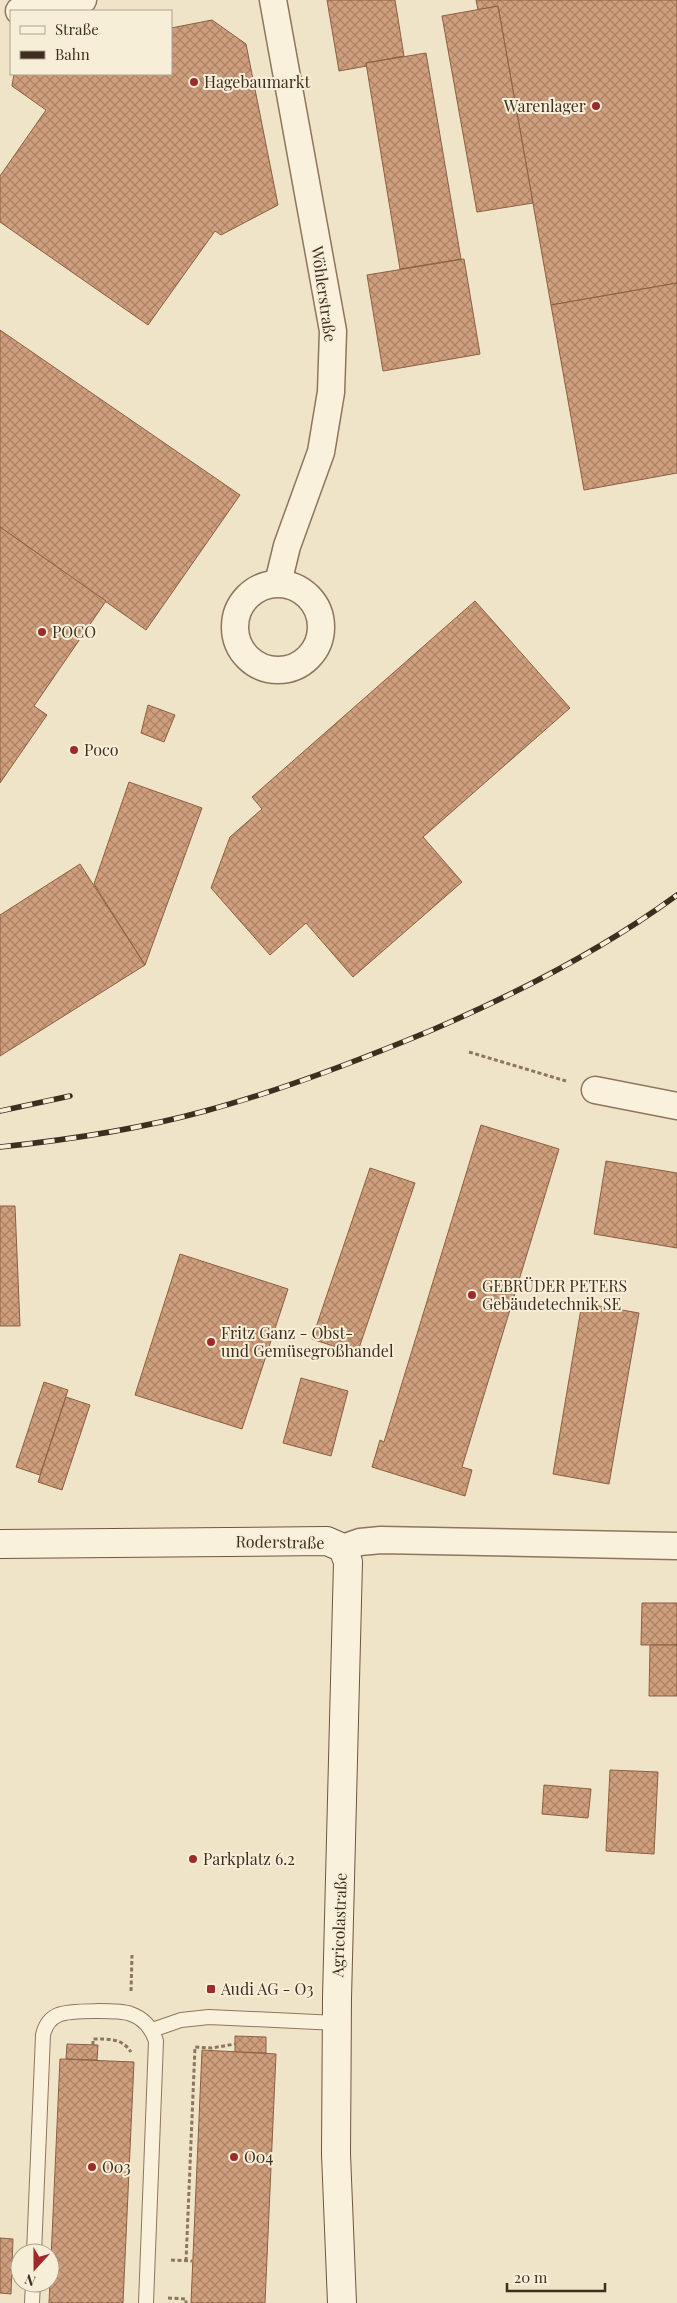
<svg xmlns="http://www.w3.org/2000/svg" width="677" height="2303" font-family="'Playfair Display',serif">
<defs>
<pattern id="building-cross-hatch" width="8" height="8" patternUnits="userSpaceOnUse" patternTransform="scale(1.25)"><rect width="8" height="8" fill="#cf9f7d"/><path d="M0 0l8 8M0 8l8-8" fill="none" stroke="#a98266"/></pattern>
</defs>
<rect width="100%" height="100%" fill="#f0e4c8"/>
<g fill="url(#building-cross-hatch)" stroke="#8d5f41">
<polygon points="327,0 395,0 404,56 366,63 367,66 339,71"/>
<polygon points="476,0 677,0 677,283 551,305 498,6 478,10"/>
<polygon points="498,6 533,203 477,212 442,16"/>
<polygon points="212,20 246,44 278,205 221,235 215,231 148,325 0,222 0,176 46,110 12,86 14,74 171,74 171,28"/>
<polygon points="426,53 461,259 400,269 366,63"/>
<polygon points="464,259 480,354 383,371 367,275"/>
<polygon points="677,283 677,473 584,490 551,305"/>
<polygon points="0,330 240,495 146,630 0,527"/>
<polygon points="0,527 106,601 34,706 47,715 0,783"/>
<polygon points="475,601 570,708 423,837 462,882 353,977 306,923 270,955 211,888 230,837 262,809 252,797"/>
<polygon points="148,705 175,715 164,742 141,733"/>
<polygon points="129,782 202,808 145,965 94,884"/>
<polygon points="80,864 145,965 0,1056 0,915"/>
<polygon points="481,1125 559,1149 462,1467 472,1470 465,1496 372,1467 380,1440 384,1442"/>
<polygon points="606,1161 677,1173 677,1248 594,1234"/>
<polygon points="370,1168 415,1183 357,1354 312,1339"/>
<polygon points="0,1206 15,1206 20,1326 0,1326"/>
<polygon points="180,1254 288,1289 242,1429 135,1395"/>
<polygon points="582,1303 639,1313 609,1484 553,1474"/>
<polygon points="301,1378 348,1391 331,1456 283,1443"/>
<polygon points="44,1382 68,1390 40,1475 16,1467"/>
<polygon points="66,1397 90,1405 62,1490 38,1482"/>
<polygon points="642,1603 677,1603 677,1645 641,1645"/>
<polygon points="650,1645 677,1645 677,1696 649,1696"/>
<polygon points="610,1770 658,1772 654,1854 606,1851"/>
<polygon points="544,1785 591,1789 588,1818 542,1814"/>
<polygon points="235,2036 266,2037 266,2053 235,2052"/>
<polygon points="67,2044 98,2045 97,2060 66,2059"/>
<polygon points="202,2050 276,2054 265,2303 191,2303"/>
<polygon points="60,2059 134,2062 123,2303 49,2303"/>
<polygon points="0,2238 13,2239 11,2294 0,2293"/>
</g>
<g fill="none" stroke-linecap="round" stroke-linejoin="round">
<g stroke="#8d765c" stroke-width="16">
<g id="lane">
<polyline points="152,2030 181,2020 209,2017 337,2023"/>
<path d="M34,2253l9,-218c2,-9 6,-16 15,-20 11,-5 62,-5 73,-1 14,5 21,15 25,27l-10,262"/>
<polyline points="32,2303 33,2283"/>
</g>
</g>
<g stroke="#8d765c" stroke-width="29">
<g id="street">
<polyline points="273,0 333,331 331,392 321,452 287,546 278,583"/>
<polyline points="19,11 83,0"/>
<circle cx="278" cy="627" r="43"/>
<polyline points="595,1090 677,1106"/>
<polyline points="343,1548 360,1542 381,1540 677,1546"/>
</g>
</g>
<g stroke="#6f573f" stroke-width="30">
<polyline id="secondary" points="0,1544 327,1541 343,1548 348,1562 337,1998 336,2154 342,2303"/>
</g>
<g stroke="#8d765c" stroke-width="3" stroke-dasharray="4 2.5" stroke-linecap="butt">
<polyline points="469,1052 566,1081"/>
<polyline points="131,1991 132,1955"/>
<path d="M93,2045v-6c16,0 29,-1 38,13"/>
<polyline points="171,2260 192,2261"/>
<polyline points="186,2261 195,2047 212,2048 235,2044"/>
<polyline points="168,2298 186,2299 186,2303"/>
</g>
<use href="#lane" stroke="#faf1dc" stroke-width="14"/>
<use href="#street" stroke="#faf1dc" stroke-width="26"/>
<use href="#secondary" stroke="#faf1dc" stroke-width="28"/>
<g stroke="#3d2e20" stroke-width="5.5">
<g id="rail">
<polyline points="0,1111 70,1096"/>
<path d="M0,1147c67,-7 140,-18 205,-36 75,-20 155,-51 227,-81 86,-37 170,-80 245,-135"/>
</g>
</g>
<use href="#rail" stroke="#f7eed8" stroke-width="4" stroke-dasharray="11" stroke-linecap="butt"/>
</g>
<g fill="#9e2a2b" stroke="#f7eed8" stroke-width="2">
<circle cx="194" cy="82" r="5"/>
<circle cx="596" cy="106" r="5"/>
<circle cx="42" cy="632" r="5"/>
<circle cx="74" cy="750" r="5"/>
<circle cx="472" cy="1295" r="5"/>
<circle cx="211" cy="1342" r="5"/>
<circle cx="193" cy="1859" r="5"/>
<rect x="206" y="1984" width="10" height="10" rx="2.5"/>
<circle cx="234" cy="2157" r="5"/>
<circle cx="92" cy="2167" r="5"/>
</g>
<g text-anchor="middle" stroke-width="4" stroke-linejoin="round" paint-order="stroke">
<g font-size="16" fill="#3d2e20" stroke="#f7eed8" text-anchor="start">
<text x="204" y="88">Hagebaumarkt</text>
<text x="586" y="112" text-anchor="end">Warenlager</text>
<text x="52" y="638">POCO</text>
<text x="84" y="756">Poco</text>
<text x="482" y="1292">GEBRÜDER PETERS<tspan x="482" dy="18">Gebäudetechnik SE</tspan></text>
<text x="221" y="1339">Fritz Ganz - Obst-<tspan x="221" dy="18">und Gemüsegroßhandel</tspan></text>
<text x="203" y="1865">Parkplatz 6.2</text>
<text x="221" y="1995">Audi AG - O3</text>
<text x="244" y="2163">O04</text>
<text x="102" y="2173">O03</text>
</g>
<g font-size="16" fill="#3d2e20" stroke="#f7eed8">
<text transform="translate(324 294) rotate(82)" y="6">Wöhlerstraße</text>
<text transform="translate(280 1542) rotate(1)" y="6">Roderstraße</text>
<text transform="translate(339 1925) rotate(-88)" y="6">Agricolastraße</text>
</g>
</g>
<rect x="10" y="10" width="162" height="65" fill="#f7eed8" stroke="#ada18e"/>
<rect x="20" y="26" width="25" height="8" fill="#faf1dc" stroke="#ada18e"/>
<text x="55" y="35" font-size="15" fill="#3d2e20">Straße</text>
<rect x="20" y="51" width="25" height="8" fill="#3d2e20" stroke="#ada18e"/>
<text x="55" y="60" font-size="15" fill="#3d2e20">Bahn</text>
<g transform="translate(35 2268) rotate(201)"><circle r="24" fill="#f7eed8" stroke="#ada18e"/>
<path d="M0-4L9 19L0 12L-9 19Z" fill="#9e2a2b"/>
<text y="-8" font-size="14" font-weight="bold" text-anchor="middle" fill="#3d2e20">N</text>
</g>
<path d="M507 2283v8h98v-8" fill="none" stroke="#3d2e20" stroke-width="2.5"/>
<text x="514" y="2283" font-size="15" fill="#3d2e20" stroke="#f7eed8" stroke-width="4" paint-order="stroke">20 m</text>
</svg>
